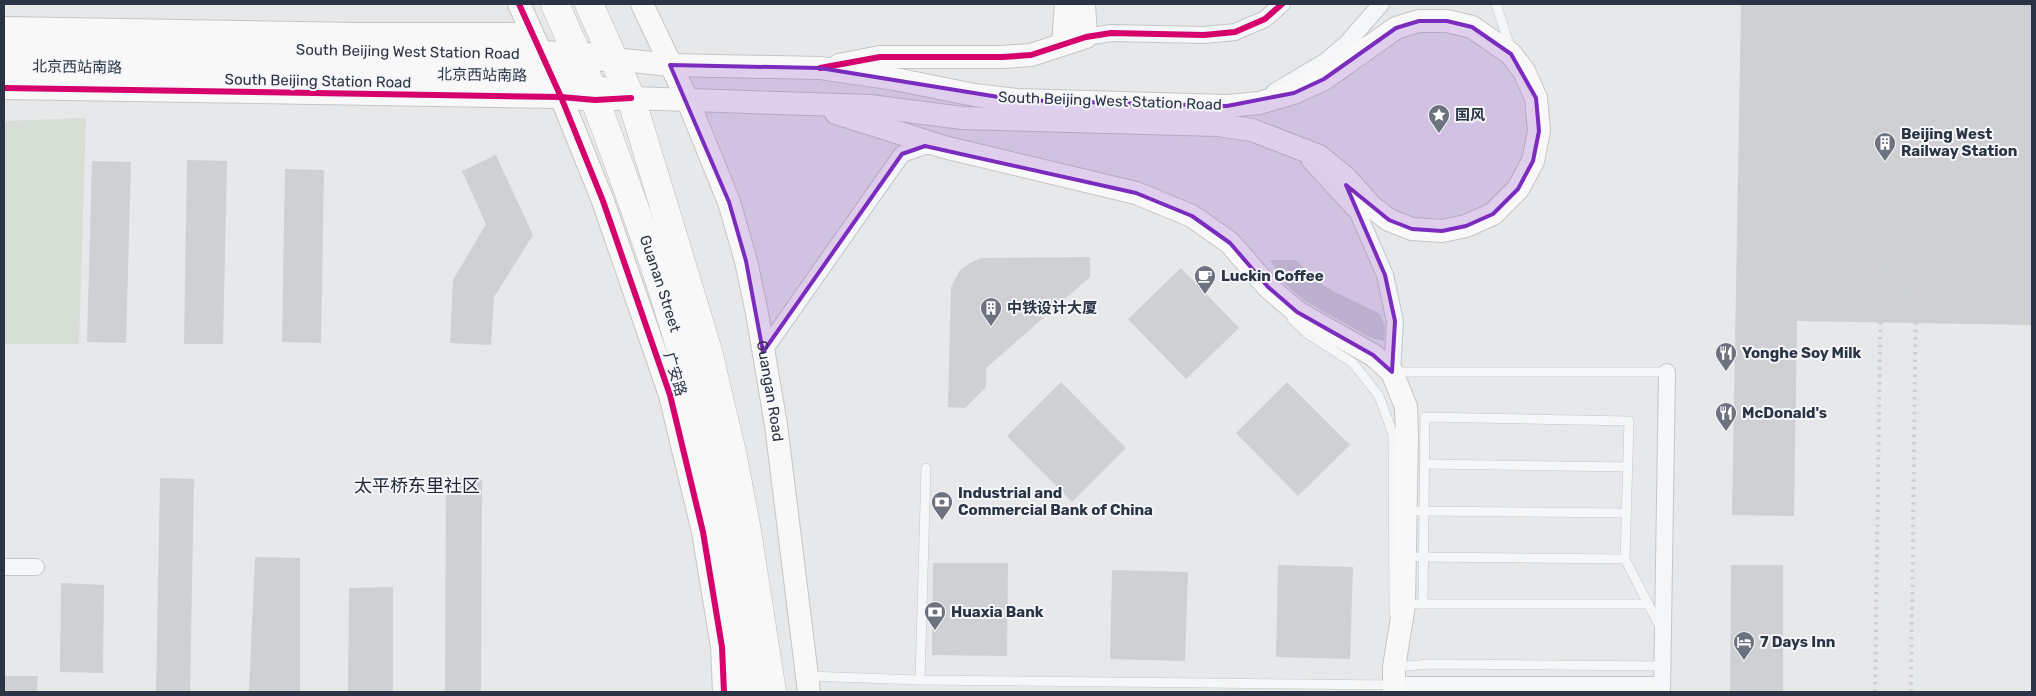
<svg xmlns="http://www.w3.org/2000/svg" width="2036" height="696" font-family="Rubik,'Noto Sans SC',sans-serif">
<rect width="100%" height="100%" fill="#e6e8ea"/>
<polygon fill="#d6ded6" points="86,118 79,344 4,344 4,121"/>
<g fill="#ced0d3">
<polygon points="1741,4 2032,4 2032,325 1797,321 1794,516 1732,515"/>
<polygon points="496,155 533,235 494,297 491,345 450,343 453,280 486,224 462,171"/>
<polygon points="187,160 227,161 223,344 184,344"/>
<polygon points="92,161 131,162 126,343 87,342"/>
<polygon points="285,169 324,170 321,343 282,342"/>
<polygon points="1090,257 1090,277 986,368 986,387 965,408 948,407 951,287 960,270 970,263 981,258"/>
<polygon points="1270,260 1296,260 1317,281 1333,291 1380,314 1385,327 1384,341 1371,338 1305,301 1286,285"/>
<polygon points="1181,268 1239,328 1186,379 1128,319"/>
<polygon points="1061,382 1126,448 1072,502 1007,436"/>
<polygon points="1287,382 1350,445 1298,496 1236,433"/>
<polygon points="160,478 194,479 190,692 156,692"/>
<polygon points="446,479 482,479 481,692 445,692"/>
<polygon points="255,557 300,558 300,692 249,692"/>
<polygon points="933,563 1008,563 1007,656 932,655"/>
<polygon points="1278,565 1353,567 1350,659 1276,657"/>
<polygon points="1731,565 1783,565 1783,692 1730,692"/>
<polygon points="1112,570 1188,572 1185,661 1110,659"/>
<polygon points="61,583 104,585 103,673 60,672"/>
<polygon points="393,587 393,692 348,692 349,588"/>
<polygon points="4,676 38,676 37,692 4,692"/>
</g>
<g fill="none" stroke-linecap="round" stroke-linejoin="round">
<g stroke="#c4c6c8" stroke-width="10">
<g id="lane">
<polyline points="1496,4 1510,47"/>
<polyline points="1292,319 1308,334 1353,363 1379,396 1393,434 1394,613"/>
<polyline points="1392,372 1667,372"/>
<polyline points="1424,464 1628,467"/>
<polyline points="1419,511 1626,513"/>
<polyline points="1418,557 1625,559"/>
<polyline points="1417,604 1647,604"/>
<polyline points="1423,604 1425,417 1629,421 1625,559 1660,627"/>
<polyline points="1395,667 1430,664 1662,666"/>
<polyline points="807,676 920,680 1394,685"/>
<polyline points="920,680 926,468"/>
</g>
</g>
<g stroke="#c4c6c8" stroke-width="18">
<g id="street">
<polyline points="1086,37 1111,33 1204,35 1235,32 1265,19 1282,4"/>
<polyline points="1274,92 1326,61 1347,43 1381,4"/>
<polyline points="1310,161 1358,213 1385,275 1395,321 1392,372"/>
<polyline points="763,352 902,154 925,146 936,146"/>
<polyline points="4,567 36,567"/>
<polyline points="1394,685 1662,685"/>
<polyline points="1662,692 1667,372"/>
</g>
</g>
<g stroke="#c4c6c8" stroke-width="24">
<g id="secondary">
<polyline points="519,4 561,97 603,201 670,395 703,532 722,647 724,692"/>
<path id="s1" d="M642,4l46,97 41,101 17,59 11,52 19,112 33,267"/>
<polyline points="4,28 356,34 532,34"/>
<polyline points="1063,44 1066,4"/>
<polyline points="839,65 880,57 1002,57 1031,55 1086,37 1084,4"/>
<polyline points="4,88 561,97 595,100 631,98 870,106 962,118 1218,125 1252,130 1319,156 1346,178 1372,207 1389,220 1412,229 1442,231 1466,226 1493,214 1518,189 1533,161 1539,131 1536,98 1524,71 1511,54 1472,27 1447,21 1419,21 1396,28 1324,79 1294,93 1259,103 1227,106 1017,100 974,95 895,79 820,68 670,65 614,59"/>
<polyline points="836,113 944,147 1136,193 1192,216 1230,243 1268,287 1297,312 1373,355 1392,372 1406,407 1407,436 1404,605 1394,667 1394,692"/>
</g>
</g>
<g stroke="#c2c5c8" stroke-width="28">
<g id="primary">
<path id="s2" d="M4,44l574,11 36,4"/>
<polyline points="4,66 551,76 631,98"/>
</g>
</g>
<g stroke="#b8bbbf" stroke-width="29">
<g id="highway">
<path id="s3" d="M555,4l36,82 4,14c44,118 88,237 114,361 16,76 26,154 36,231"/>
<polyline points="589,4 631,98 708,351 733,457 747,531 772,692"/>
</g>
</g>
<use href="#lane" stroke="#f5f6f7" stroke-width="9"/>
<use href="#street" stroke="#f5f6f7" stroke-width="16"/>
<use href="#secondary" stroke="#f8f8f8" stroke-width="22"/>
<use href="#primary" stroke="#f8f8f8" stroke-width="26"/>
<use href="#highway" stroke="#f8f8f8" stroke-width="28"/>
<g stroke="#cecfd2" stroke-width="4" stroke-dasharray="2.5 5" stroke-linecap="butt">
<polyline points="2018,137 2020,4"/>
<polyline points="1875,692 1885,4"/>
<polyline points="1911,692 1918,121"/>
</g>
<g stroke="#f4f6f9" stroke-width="9">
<g id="cycleway">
<polyline points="519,4 561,97 603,201 670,395 703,532 722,647 724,692"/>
<polyline points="820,68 880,57 1002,57 1031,55 1086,37 1111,33 1204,35 1235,32 1265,19 1282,4"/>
<polyline points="4,88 561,97 595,100 631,98"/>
</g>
</g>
<use href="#cycleway" stroke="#d6006c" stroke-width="6"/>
</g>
<path fill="#7b2cbf" fill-opacity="0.2" stroke="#7b2cbf" stroke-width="4" stroke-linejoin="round" d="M1419,21h28l25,6 39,27 25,44 3,33 -6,30 -15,28 -25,25 -27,12 -24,5 -30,-2 -23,-9 -43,-35 39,90 10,46 -3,51 -19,-17 -76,-43 -29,-25 -38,-44 -38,-27 -56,-23 -211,-47 -23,8 -139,198 -17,-91 -17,-59 -59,-137 150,3 197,32 210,6 67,-13 30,-14 72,-51z"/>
<defs>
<g id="sight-pin" transform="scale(1.125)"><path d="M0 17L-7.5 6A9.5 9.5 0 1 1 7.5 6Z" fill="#6c737f" stroke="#f4f6f9"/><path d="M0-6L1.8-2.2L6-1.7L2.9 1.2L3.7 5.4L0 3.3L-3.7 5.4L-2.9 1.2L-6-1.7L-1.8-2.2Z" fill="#fff"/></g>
<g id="building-pin" transform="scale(1.125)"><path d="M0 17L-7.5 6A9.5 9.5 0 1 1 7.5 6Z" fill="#6c737f" stroke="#f4f6f9"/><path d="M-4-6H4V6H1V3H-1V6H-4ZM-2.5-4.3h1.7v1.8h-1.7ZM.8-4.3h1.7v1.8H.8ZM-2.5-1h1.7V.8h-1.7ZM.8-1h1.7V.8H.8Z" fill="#fff"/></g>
<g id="cafe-pin" transform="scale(1.125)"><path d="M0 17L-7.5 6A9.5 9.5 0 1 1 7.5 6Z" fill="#6c737f" stroke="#f4f6f9"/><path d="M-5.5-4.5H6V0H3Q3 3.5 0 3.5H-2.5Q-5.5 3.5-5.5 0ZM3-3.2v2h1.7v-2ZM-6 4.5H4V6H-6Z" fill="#fff"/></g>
<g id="restaurant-pin" transform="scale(1.125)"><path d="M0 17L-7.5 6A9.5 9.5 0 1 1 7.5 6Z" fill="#6c737f" stroke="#f4f6f9"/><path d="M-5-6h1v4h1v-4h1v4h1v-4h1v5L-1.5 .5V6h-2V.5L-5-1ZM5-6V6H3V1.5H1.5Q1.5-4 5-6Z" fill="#fff"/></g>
<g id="bank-pin" transform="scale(1.125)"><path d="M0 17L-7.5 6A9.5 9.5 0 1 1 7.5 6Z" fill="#6c737f" stroke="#f4f6f9"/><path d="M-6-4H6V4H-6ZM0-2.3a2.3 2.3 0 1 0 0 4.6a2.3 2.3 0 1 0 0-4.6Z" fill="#fff"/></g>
<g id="hotel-pin" transform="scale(1.125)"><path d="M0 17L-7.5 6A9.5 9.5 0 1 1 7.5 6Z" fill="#6c737f" stroke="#f4f6f9"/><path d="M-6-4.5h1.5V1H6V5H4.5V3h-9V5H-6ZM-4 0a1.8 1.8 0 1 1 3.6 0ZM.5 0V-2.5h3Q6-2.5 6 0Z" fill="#fff"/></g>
</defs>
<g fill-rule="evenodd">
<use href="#sight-pin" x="1439" y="115"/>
<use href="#building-pin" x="1885" y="143"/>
<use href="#cafe-pin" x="1205" y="276"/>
<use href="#building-pin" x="991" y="308"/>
<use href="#restaurant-pin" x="1726" y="353"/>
<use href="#restaurant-pin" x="1726" y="413"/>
<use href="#bank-pin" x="942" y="502"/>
<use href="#bank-pin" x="935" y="612"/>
<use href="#hotel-pin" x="1744" y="642"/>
</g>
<g text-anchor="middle" stroke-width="4" stroke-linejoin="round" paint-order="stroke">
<g font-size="15" fill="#2b3445" stroke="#f4f6f9">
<text dy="5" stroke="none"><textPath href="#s2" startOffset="404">South Beijing West Station Road</textPath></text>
<text transform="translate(77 67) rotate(1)" y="5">北京西站南路</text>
<text transform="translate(482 75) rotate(1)" y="5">北京西站南路</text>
<text transform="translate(318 81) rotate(1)" y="5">South Beijing Station Road</text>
<text transform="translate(1110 101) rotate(2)" y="5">South Beijing West Station Road</text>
<text dy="5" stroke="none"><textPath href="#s3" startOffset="299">Guanan Street</textPath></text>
<text transform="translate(675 374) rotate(73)" y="5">广安路</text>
<text dy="5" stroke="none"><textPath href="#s1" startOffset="410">Guangan Road</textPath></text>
</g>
<g font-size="15" font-weight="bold" fill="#2b3445" stroke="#f4f6f9" text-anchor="start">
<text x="1455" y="120">国风</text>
<text x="1901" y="139">Beijing West<tspan x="1901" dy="17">Railway Station</tspan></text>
<text x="1221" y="281">Luckin Coffee</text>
<text x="1007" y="313">中铁设计大厦</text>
<text x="1742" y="358">Yonghe Soy Milk</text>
<text x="1742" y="418">McDonald's</text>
<text x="958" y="498">Industrial and<tspan x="958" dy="17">Commercial Bank of China</tspan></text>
<text x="951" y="617">Huaxia Bank</text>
<text x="1760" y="647">7 Days Inn</text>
</g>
<g font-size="18" fill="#1d2536" stroke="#f4f6f9">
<text x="417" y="492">太平桥东里社区</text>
</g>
</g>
<rect width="2036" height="696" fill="none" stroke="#2b3445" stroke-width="10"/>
</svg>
